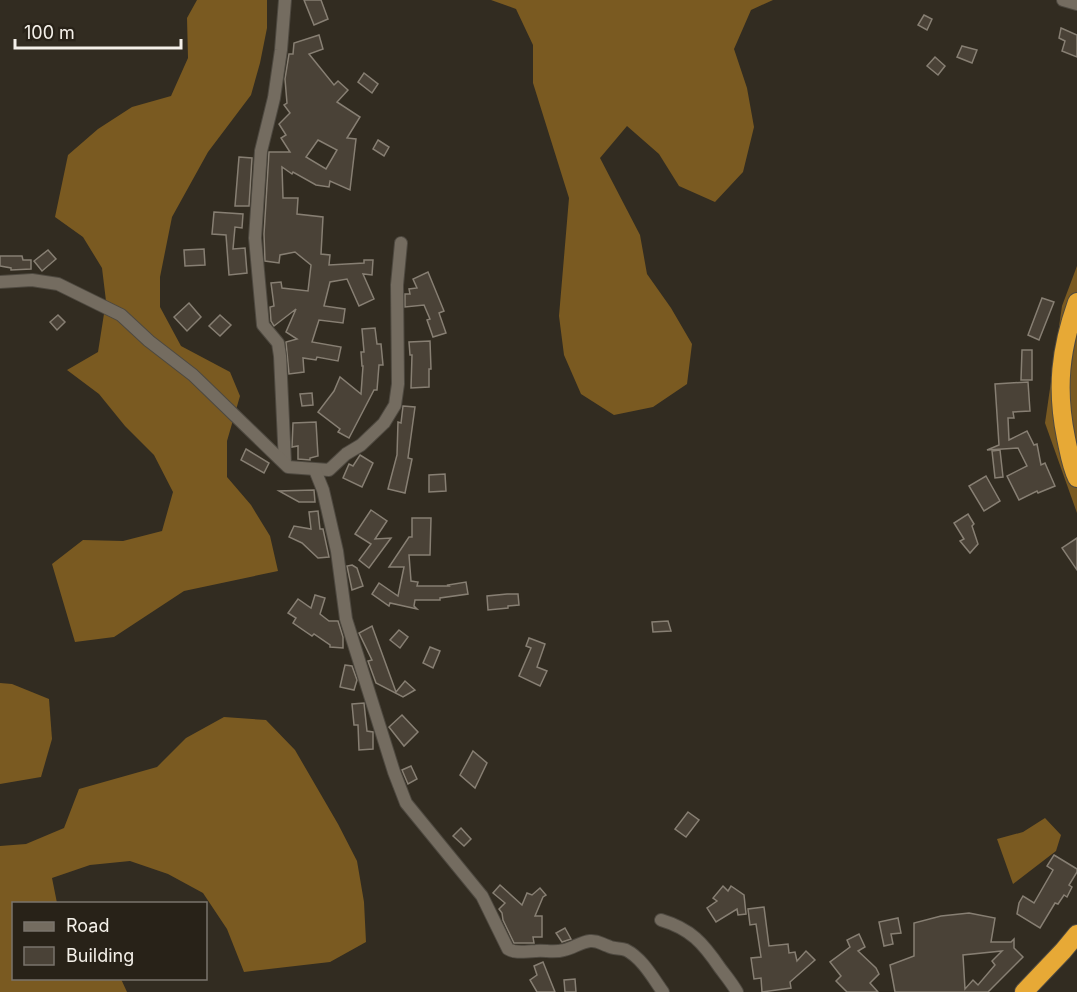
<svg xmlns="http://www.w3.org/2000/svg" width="1077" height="992" font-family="Inter,sans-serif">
<rect width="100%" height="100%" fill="#322c21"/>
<g fill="#7a5a21">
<polygon points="197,0 267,0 267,28 260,63 251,95 208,152 172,217 160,277 160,307 181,346 230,372 240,396 227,441 227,477 251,505 270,536 278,571 184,591 114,637 75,642 52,564 83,540 123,541 162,531 173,492 154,455 125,426 99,394 67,370 98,352 106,301 102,268 83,237 55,217 68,155 98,129 132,107 171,96 188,58 187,18"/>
<polygon points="491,0 773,0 751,10 734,49 747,88 754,127 743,172 715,202 679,186 659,154 627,126 600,158 640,235 647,274 671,308 692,344 687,384 653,407 614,415 581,394 564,355 559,316 569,198 533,83 533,45 516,9"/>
<polygon points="1077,266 1077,513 1045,423 1062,306"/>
<polygon points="0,683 12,684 49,699 52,739 41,777 0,784"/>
<polygon points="224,717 266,720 295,750 338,824 357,861 364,902 366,942 330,962 244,972 227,929 203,893 168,874 130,861 90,865 52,878 57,903 14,904 14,978 121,979 127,992 0,992 0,846 26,844 64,828 79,789 157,767 186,738"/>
<polygon points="1045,818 1061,835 1056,851 1013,884 997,839 1023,832"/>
</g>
<g fill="#4a4237" stroke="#877f73" stroke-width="1.5" fill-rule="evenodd">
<polygon points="304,0 321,0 328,19 314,25"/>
<polygon points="924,15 932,19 927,30 918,25"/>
<polygon points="1061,28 1077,35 1077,57 1062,51 1065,41 1059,38"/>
<path d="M319,35l4,14 -14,5 25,31 4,-4 10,9 -11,12 23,15 -13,21 9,1 -6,51 -20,-9 -1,6 -13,-2 -23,-13 -1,2 -10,-7 1,31h15l-1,16 26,3 -2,37 9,1 -1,10 35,-2v-3h9l-1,15 -9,-1 11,25 -15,7 -12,-27 -17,3 -6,24 21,3 -2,14 -24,-3 -7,22 29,5 -3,14 -21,-4 -1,3 -13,-2 1,14 -15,2 -3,-32 11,-3 -11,-7 10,-23 -22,17 -3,-5 -1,-14 4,-1 -3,-23 10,-1 1,6 26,3 3,-26 -16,-13 -15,3 -1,8 -14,-2 -1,-27 5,-82h21l-9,-14 5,-3 -7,-11 11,-11 -6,-8 3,-2 -2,-24 4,-25h4l1,-11zM318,140l19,10 -11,19 -20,-12z"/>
<polygon points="962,46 977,50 972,63 957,57"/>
<polygon points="935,57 945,66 938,75 927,66"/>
<polygon points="364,73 378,84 372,93 358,82"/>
<polygon points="378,140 389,147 384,156 373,149"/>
<polygon points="239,157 252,158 249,206 235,206"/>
<polygon points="214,212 243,214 242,228 235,227 233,249 245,248 247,273 229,275 226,235 212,234"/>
<polygon points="204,249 205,265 185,266 184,250"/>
<polygon points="48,250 56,259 42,271 34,261"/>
<polygon points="0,256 22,256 23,260 31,260 31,269 11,270 11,268 0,266"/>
<polygon points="428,272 444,311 439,313 446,333 433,337 427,320 430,319 424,305 405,307 405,294 410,294 409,289 417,288 413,279"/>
<polygon points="1042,298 1054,302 1039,340 1028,335"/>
<polygon points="189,303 201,317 187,331 174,317"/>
<polygon points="58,315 65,322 57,330 50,322"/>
<polygon points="220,315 231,325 220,336 209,326"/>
<polygon points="375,328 377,344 381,344 383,365 379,365 377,390 374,390 349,438 338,432 340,429 318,412 334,391 340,377 361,394 363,366 362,366 361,352 364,352 362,329"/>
<polygon points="430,341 431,369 429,369 429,387 411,388 412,355 410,355 409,342"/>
<polygon points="1022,350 1032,350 1032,380 1021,380"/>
<polygon points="1028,382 1030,411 1013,412 1014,418 1008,418 1009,440 1027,431 1034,445 1037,444 1041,465 1045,463 1055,486 1038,493 1037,491 1019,500 1007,476 1027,466 1018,448 987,450 999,445 995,384"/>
<polygon points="312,393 313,405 302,406 300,394"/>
<polygon points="403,406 415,407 408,458 412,459 405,493 388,489 397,455 398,422 401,423"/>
<polygon points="316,422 318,456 310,458 310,460 298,459 298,446 292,447 293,423"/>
<polygon points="246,449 269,463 264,473 241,460"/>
<polygon points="1000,450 1003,477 995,478 992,451"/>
<polygon points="360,455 373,463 362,487 343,478 349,464 353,466"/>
<polygon points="445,474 446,491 429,492 429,475"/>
<polygon points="986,476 1000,501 984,511 969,486"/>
<polygon points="314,490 315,502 299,502 279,491"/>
<polygon points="371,510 387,521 375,539 391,538 369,568 359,560 371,544 355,534"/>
<polygon points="318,511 320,529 323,529 329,557 318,558 302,543 289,537 294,526 311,529 309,512"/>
<polygon points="968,514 974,524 972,526 978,544 970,553 960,541 964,539 954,523"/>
<polygon points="412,518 431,518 430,555 409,555 411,581 418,582 417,586 449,586 448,585 466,582 468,594 440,598 440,600 415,600 414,606 417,609 390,603 389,606 372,594 379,583 398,596 404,567 389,567 409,537 412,537"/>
<polygon points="1077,538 1077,570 1062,548"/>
<polygon points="352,565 357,568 363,586 352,590 347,566"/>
<polygon points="507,594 518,594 519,605 508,606 508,608 488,610 487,596"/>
<polygon points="315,595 325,598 320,614 329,621 338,621 343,637 343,648 330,647 330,645 314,634 312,636 293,623 296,618 288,613 298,599 311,608"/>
<polygon points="668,621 671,631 653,632 652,622"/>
<polygon points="372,626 396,692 405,681 415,690 403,697 376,683 368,661 372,660 359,633"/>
<polygon points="399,630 408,637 400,648 390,640"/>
<polygon points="529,638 545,644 537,667 547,671 540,686 519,676 531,648 526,646"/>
<polygon points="430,647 440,651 433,668 423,663"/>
<polygon points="345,665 352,666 357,680 354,690 340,687"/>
<polygon points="364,703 367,731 373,732 373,749 359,750 358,725 354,725 352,704"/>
<polygon points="402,715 418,732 404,746 389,727"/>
<polygon points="473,751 487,763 475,788 460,775"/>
<polygon points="411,766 417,779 408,784 402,770"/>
<polygon points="688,812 699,820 686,837 675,829"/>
<polygon points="461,828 471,839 464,846 453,836"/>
<polygon points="1054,855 1077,869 1077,872 1069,885 1072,887 1067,897 1064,895 1058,904 1055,903 1040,928 1017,914 1019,903 1023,896 1034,903 1053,870 1047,866"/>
<polygon points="500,885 522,905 527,893 532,895 540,888 546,895 543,897 535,916 542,916 542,937 533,937 534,943 514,943 503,920 502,913 499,909 505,903 493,893"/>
<polygon points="723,886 728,891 731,886 744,895 746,914 738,915 737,909 716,922 707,908 717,901 713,898"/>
<polygon points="764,907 769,946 788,944 789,953 795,952 797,961 806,951 815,960 790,982 791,988 762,992 761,978 754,979 751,958 761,957 756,924 750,925 748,909"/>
<path d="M969,913l26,5 -4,24h20l3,-3v9l9,9 -35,35h-93l-5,-27 24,-9v-33l27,-7zM1002,951l-10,10 3,4 -17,20 -5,-5 -8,9 -2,-34z"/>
<polygon points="898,918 901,933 891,934 893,944 884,946 879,922"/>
<polygon points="565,928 571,939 562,942 556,933"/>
<polygon points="859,934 865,947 858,951 876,968 879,974 870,983 878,992 847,992 836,981 841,976 830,962 850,947 847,940"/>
<polygon points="543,962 555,992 537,992 530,980 537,975 534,966"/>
<polygon points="575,979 576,992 565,992 564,980"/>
</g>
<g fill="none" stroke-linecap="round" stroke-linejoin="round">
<g stroke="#4e4940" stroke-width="14">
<g id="street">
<polyline points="285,0 281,50 274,98 261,151 255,238 263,325 278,343 280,356 285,463"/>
<polyline points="1063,0 1077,4"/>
<polyline points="0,282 32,280 58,284 121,315 149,341 193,375 288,467 329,470 346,454 361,445 384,423 395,405 398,384 397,285 401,243"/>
<path d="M315,470l8,20 14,61 9,68 48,153 12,31 76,93 26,53c9,5 18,2 28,2 9,-1 18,2 28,-1 9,-2 17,-8 26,-9 8,-1 11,3 18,5 5,3 12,2 18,4 16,8 27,28 37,42"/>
<path d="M661,920c30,9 42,23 59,48 6,8 12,15 17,24"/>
</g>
</g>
<g stroke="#4e4940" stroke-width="20">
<g id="highway">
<path d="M1077,302c-17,48 -21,87 -11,136 3,14 5,28 11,40"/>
<polyline points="1024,992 1063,951 1077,934"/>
</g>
</g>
<use href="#street" stroke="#746c60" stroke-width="12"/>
<use href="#highway" stroke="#e7a936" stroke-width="18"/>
</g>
<rect x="12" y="902" width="195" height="78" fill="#282218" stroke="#7a746c" stroke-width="1.5"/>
<rect x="24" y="922" width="30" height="9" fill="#746c60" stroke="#7a746c" stroke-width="1.5"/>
<text x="66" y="932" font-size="18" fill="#f4f0e9">Road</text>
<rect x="24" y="947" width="30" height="18" fill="#4a4237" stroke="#7a746c" stroke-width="1.5"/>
<text x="66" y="962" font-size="18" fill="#f4f0e9">Building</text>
<path d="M15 39v9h166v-9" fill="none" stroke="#f4f0e9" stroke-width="3"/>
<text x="24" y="39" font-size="18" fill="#f4f0e9" stroke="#282218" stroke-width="4.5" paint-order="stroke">100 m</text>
</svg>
